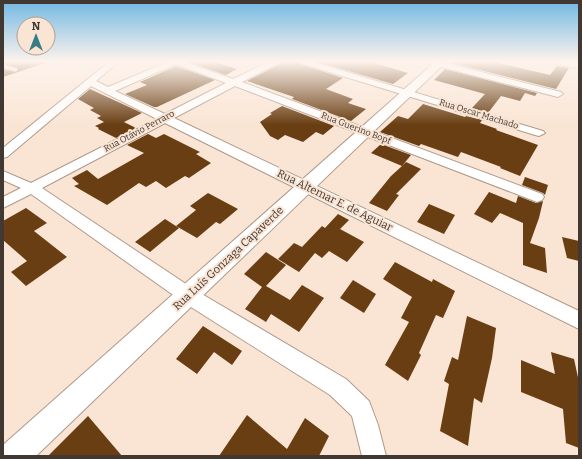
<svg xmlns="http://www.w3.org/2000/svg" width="582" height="459" font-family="Bitter,serif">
<rect width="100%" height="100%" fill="#fae5d4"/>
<g fill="#693e13">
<polygon points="9,61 45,61 45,63 3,77 3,69 15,72 18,70 17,68 3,64"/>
<polygon points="185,61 211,61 237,69 226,75"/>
<polygon points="283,61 298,61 300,64 343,78 326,89 353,99 348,103 366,109 351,121 292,99 294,97 247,81 280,64"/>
<polygon points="314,61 369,61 368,61 408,73 393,84"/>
<polygon points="455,61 489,61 550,75 557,66 569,68 556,89 452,63"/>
<polygon points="176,66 215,80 157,107 154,107 125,94 147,85 140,82"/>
<polygon points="445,69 537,93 535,96 525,93 520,101 501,96 488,113 472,108 485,94 434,80"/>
<polygon points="90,89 142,113 124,122 136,128 116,138 98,129 99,128 95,126 104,122 97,118 101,116 90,110 94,108 78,99"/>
<polygon points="423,104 465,117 466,116 482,120 480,123 497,129 496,130 538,145 520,176 500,168 501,167 461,152 458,157 421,144 419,146 380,132 398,116 408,119"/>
<polygon points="282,106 334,126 323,135 316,132 303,142 285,135 278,140 270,136 260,122 272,114 270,113"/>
<polygon points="148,134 156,138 164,134 200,152 196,154 211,163 189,178 185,176 166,188 156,181 146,187 139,183 107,205 74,186 79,184 72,178 87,170 98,179 144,153 127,145"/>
<polygon points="381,144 411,155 402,166 406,162 421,169 396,194 399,195 387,211 369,203 391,176 402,166 371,153"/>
<polygon points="525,177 548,185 545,195 543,193 522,185"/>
<polygon points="489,192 516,203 518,196 536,203 543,201 539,218 530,243 545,248 547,273 523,265 523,223 500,213 492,223 474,214"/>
<polygon points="208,193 238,209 220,224 216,222 197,238 176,226 196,210 190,206"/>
<polygon points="429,204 455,215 444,234 417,222"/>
<polygon points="26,208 47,223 34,231 67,257 26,286 11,272 27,261 3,240 3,221"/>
<polygon points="338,214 349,220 340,229 364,242 347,262 329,251 322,258 315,253 299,272 278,259 294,243 302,247 322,226 325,228"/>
<polygon points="165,219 179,228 150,252 135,242"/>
<polygon points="562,237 579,241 579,261 567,258"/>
<polygon points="266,252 286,265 266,286 290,300 302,285 324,298 299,332 271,314 266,322 245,309 262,287 244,274"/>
<polygon points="395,262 432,282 433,279 455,291 443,318 436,315 419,353 421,355 408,381 385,365 409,322 401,318 412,297 383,279"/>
<polygon points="353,280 376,294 364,313 340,298"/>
<polygon points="467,316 496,328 492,358 482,403 474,398 468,446 440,431 449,384 444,381 452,357 458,360"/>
<polygon points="203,326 242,351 232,365 214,352 197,374 176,359"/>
<polygon points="551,352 574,359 579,382 579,448 566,443 563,409 521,392 521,360 555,374"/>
<polygon points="247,415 287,449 305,418 329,436 319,456 219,456"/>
<polygon points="88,416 122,456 48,456"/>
</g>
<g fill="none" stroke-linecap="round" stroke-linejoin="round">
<g stroke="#ae9a8a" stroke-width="2">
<polygon id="service" points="3,65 17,69 17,70 15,71 3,67"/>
</g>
<g stroke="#ae9a8a" stroke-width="2">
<g id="minor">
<path d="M110,61h9l-23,20 12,6 62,-26h12l51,18 38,-18h9l-1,2 -37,19 300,112 2,3 -2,3 -5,2 -5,-2 -297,-114 -61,32 405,193v18l-414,-206 -123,65 153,102 151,89 23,22 9,24 8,31h-24l-10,-40 -22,-21 -147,-93 -152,-108 -28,14v-11l18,-9 -18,-8v-9l28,12 126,-64 -66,-33 -84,71 -4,1v-10zM176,64l50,19 -61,31 -50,-23z"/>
<polygon points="299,61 310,61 543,131 545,133 539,136 535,135 300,63"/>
<polygon points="425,61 437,61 561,92 563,94 558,97 426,63"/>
</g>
</g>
<g stroke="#ae9a8a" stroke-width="2">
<g id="tertiary">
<polygon points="436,61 447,61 36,456 3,456 3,445"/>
<polygon points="550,61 579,62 579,68 555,64"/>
</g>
</g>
<use href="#service" fill="#fff" fill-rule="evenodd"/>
<use href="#minor" fill="#fff" fill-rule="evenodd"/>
<use href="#tertiary" fill="#fff" fill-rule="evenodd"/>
</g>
<linearGradient id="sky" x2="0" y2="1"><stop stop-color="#70b8e4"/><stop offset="0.49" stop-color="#fdf3ec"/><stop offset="1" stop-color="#fdf3ec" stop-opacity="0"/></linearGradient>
<rect width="582" height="125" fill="url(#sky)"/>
<g text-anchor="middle" stroke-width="4" stroke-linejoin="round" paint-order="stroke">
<g font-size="9" fill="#413832" stroke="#fae5d4">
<text transform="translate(479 114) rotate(17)" y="3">Rua Oscar Machado</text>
<text transform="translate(356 128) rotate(21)" y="3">Rua Guerino Bopf</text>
<text transform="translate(139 131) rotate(-28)" y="3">Rua Otávio Perraro</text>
</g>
<g font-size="11" fill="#413832" stroke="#fae5d4">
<text transform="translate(335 200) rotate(26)" y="4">Rua Altemar E. de Aguiar</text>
<text transform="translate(228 258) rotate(-43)" y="4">Rua Luís Gonzaga Capaverde</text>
</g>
</g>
<rect width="582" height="459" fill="none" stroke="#413832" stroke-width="8"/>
<g transform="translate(36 36)"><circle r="19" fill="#fae5d4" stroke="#b0a093"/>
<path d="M0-3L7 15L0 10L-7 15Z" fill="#367d87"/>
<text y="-6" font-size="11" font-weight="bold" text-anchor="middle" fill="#413832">N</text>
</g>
</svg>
